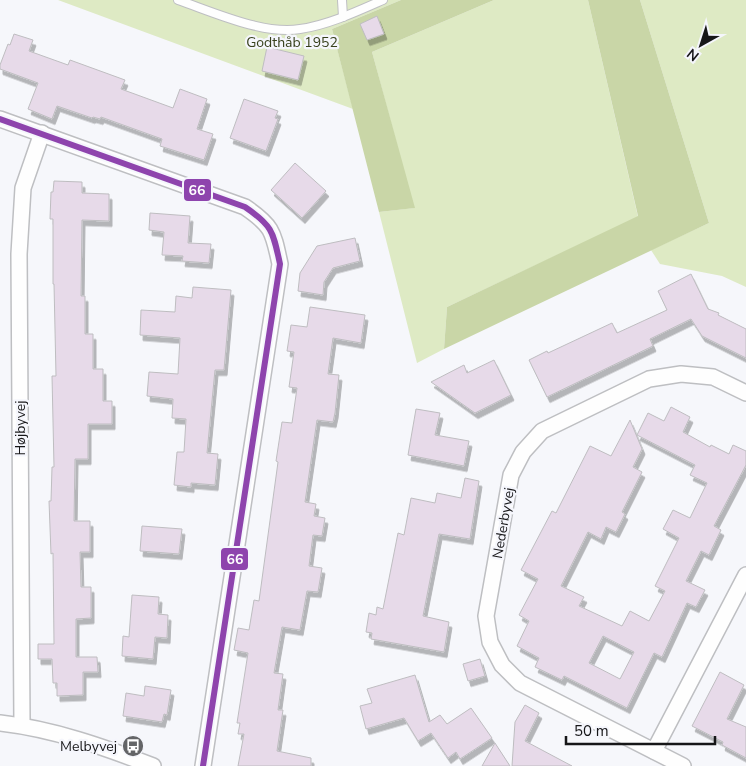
<svg xmlns="http://www.w3.org/2000/svg" width="746" height="766" font-family="'Nunito Sans',sans-serif">
<defs>
<filter id="shadow"><feDropShadow dx="3" dy="5.5" stdDeviation="0" flood-color="#0004"/></filter>
</defs>
<rect width="100%" height="100%" fill="#f6f7fb"/>
<g fill="#deeac4">
<polygon points="58,0 401,0 332,29 353,109"/>
<polygon points="494,0 588,0 638,217 447,307 444,349 417,363 379,212 414,208 372,52"/>
<polygon points="640,0 746,0 746,287 722,276 660,264 651,250 709,223"/>
</g>
<g fill="#c9d6a7">
<polygon points="401,0 494,0 372,52 415,208 379,212 332,29"/>
<polygon points="588,0 640,0 709,223 444,349 447,307 638,216"/>
</g>
<g fill="#e7dae9" stroke="#bebdc0" fill-rule="evenodd" filter="url(#shadow)">
<polygon points="377,16 384,34 367,40 360,24"/>
<polygon points="14,34 33,40 29,51 68,65 70,60 125,80 121,89 173,108 180,89 207,99 197,129 213,134 204,160 160,146 162,139 101,117 100,119 93,117 92,118 57,106 52,119 28,109 38,83 0,69 0,65 8,44 10,45"/>
<polygon points="267,47 304,56 298,80 262,71"/>
<polygon points="244,99 278,111 275,118 278,119 266,151 230,138"/>
<polygon points="295,163 326,191 302,218 271,190"/>
<polygon points="54,181 82,182 82,193 109,194 109,221 82,220 81,296 85,296 85,334 93,334 93,369 103,369 103,401 112,401 112,424 88,424 88,459 75,459 74,521 90,521 90,552 80,552 81,587 91,587 91,618 76,619 76,657 97,657 98,672 83,672 83,695 57,696 57,683 53,683 52,659 38,659 38,644 54,644 53,553 51,554 49,501 51,501 52,467 54,467 52,376 56,376 54,284 53,284 53,219 50,219 51,192 53,192"/>
<polygon points="150,213 190,216 188,243 211,244 209,263 182,261 183,256 162,255 164,232 149,230"/>
<polygon points="355,238 360,261 333,268 324,282 323,295 298,291 300,273 317,246"/>
<polygon points="691,274 708,309 719,313 718,315 746,329 746,358 702,336 691,319 650,339 653,346 547,397 529,360 547,351 548,353 612,323 617,333 667,310 658,291"/>
<polygon points="193,287 231,290 224,370 215,370 207,453 218,454 215,485 191,483 191,487 174,485 177,452 184,452 186,419 172,418 173,399 147,396 149,372 178,374 180,338 140,335 141,310 175,312 176,296 192,298"/>
<polygon points="310,307 365,315 361,343 333,338 328,374 339,375 335,413 333,422 317,420 305,502 316,504 314,516 325,518 322,536 313,535 309,566 322,568 318,592 307,591 300,630 282,627 274,673 283,674 278,710 283,710 277,751 311,758 311,766 238,766 244,734 238,734 240,723 237,723 248,653 234,650 238,628 249,630 254,600 259,601 278,462 276,461 282,422 292,423 297,388 289,387 294,352 287,351 291,325 307,327"/>
<polygon points="494,360 511,395 475,413 431,382 464,365 467,373"/>
<path d="M671,407l19,10 -7,15 27,15 1,-2 18,9 4,-9 13,6v14l-32,61 7,4 -12,25 -8,-4 -15,30 19,9 -9,17 -9,-4 -25,54 -8,-4 -27,55 -63,-32 -2,4 -27,-13 4,-9 -22,-12 12,-25 -10,-6 19,-36 -17,-9 31,-59 4,2 34,-67 21,10 19,-36 12,29 -9,18 9,5 -20,40 3,2 -9,18 -10,-5 -5,12 -13,-7 -27,54 23,11 -5,9 43,20 8,-15 19,10 16,-30 -10,-5 24,-48 -16,-9 10,-19 17,8 17,-35 -17,-8 5,-10 -58,-30 11,-22 16,8zM603,636l31,16 -14,27 -31,-16z"/>
<polygon points="416,409 440,413 435,435 469,441 464,466 408,455"/>
<polygon points="465,478 479,481 470,539 439,534 423,616 449,622 444,652 371,639 372,633 366,632 369,613 376,615 377,607 383,609 398,533 404,535 411,498 435,503 437,493 461,498"/>
<polygon points="142,526 182,529 179,554 140,551"/>
<polygon points="132,595 159,597 158,614 168,615 167,638 155,637 153,659 122,656 123,636 129,637"/>
<polygon points="480,659 485,676 468,681 463,664"/>
<polygon points="720,672 744,685 727,719 746,727 746,758 722,745 723,742 692,726"/>
<polygon points="415,675 429,722 440,715 447,724 471,708 492,738 460,759 456,752 448,758 431,733 418,741 404,718 366,729 360,706 372,703 367,689"/>
<polygon points="145,686 171,690 167,715 164,714 162,722 123,716 126,693 144,696"/>
<polygon points="525,705 539,713 525,741 572,766 512,766 515,722"/>
<polygon points="495,743 510,766 482,766"/>
</g>
<g fill="none" stroke-linecap="round" stroke-linejoin="round">
<g stroke="#bebfc2" stroke-width="10">
<g id="lane">
<path d="M178,0c35,12 85,35 122,29 28,-4 58,-18 83,-29"/>
<polyline points="342,0 343,17"/>
</g>
</g>
<g stroke="#bebfc2" stroke-width="18">
<g id="street">
<path d="M0,119l245,88c28,19 28,25 35,57l-77,502"/>
<path d="M0,723c53,6 104,24 153,43"/>
<polyline points="22,725 19,254 23,188 42,133"/>
<polyline points="654,751 746,575"/>
<polyline points="683,766 520,683 502,665 490,642 486,616 511,475 523,452 542,431 649,379 681,374 713,377 746,393"/>
</g>
</g>
<use href="#lane" stroke="#fefefe" stroke-width="8"/>
<use href="#street" stroke="#fefefe" stroke-width="15"/>
<g stroke="#f5f6fc" stroke-width="10">
<path id="bus-1" d="M0,119l245,88c28,19 28,25 35,57l-77,502"/>
</g>
<use href="#bus-1" stroke="#8e44ad" stroke-width="6"/>
</g>
<defs>
<g id="bus-disc" transform="scale(1.125)"><circle r="9.5" fill="#646567" stroke="#f5f6fc"/><path d="M-5-6H5V4H4V6H2V4H-2V6H-4V4H-5ZM-3.5-4V0h7V-4ZM-3.5 1.2v1.5H-2V1.2ZM2 1.2v1.5H3.5V1.2Z" fill="#fff"/></g>
</defs>
<g fill-rule="evenodd">
<use href="#bus-disc" x="133" y="746"/>
</g>
<g text-anchor="middle" stroke-width="4.5" stroke-linejoin="round" paint-order="stroke">
<g font-size="14" fill="#37401b" stroke="#f5f6fc">
<text x="292" y="47">Godthåb 1952</text>
</g>
<g font-size="14" fill="#161618" stroke="#f5f6fc">
<text transform="translate(20 428) rotate(-90)" y="5">Højbyvej</text>
<text transform="translate(503 523) rotate(-80)" y="5">Nederbyvej</text>
</g>
<g font-size="14" fill="#161618" stroke="#f5f6fc" text-anchor="end">
<text x="117" y="751">Melbyvej</text>
</g>
</g>
<g stroke="#f5f6fc" stroke-width="2">
<rect x="183" y="178" width="29" height="24" rx="5" fill="#8e44ad"/>
<rect x="220" y="547" width="29" height="24" rx="5" fill="#8e44ad"/>
</g>
<g font-size="14" text-anchor="middle" font-weight="bold" fill="#fff">
<text x="197" y="195">66</text>
<text x="235" y="564">66</text>
</g>
<g transform="translate(701 45) rotate(219)" stroke="#f5f6fc" stroke-width="4" paint-order="stroke">
<path d="M0-4L9 19L0 12L-9 19Z" fill="#161618"/>
<text y="-8" font-size="14" font-weight="bold" text-anchor="middle" fill="#161618">N</text>
</g>
<path d="M566 736v8h149v-8" fill="none" stroke="#161618" stroke-width="2.5"/>
<text x="574" y="736" font-size="15" fill="#161618" stroke="#f5f6fc" stroke-width="4" paint-order="stroke">50 m</text>
</svg>
